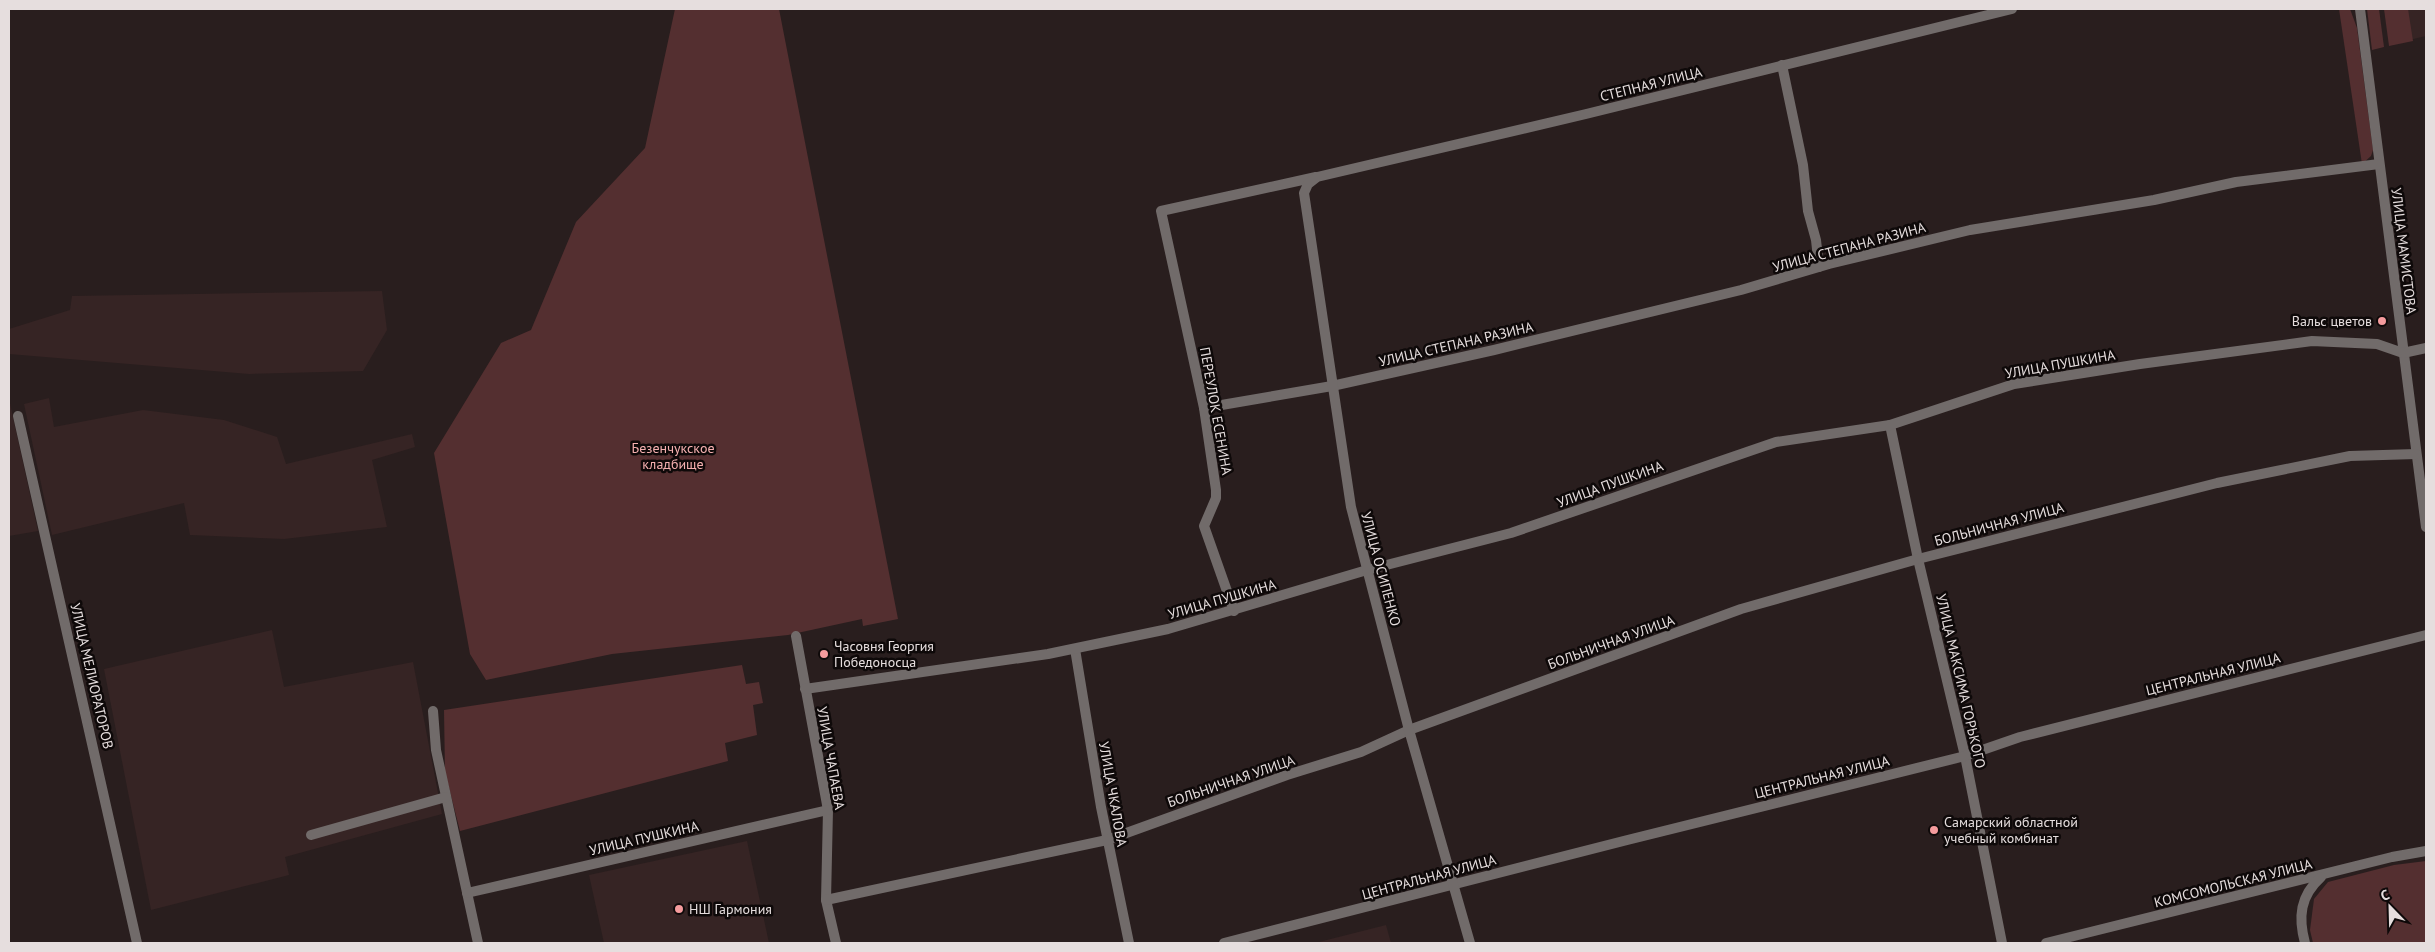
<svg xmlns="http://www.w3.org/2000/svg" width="2435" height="952" font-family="'PT Sans',sans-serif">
<rect width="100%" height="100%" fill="#291e1e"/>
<g fill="#362424">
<polygon points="2402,9 2426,9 2426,36 2405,41"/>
<polygon points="382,291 387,330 363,371 249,374 9,354 9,329 70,310 72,296"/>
<polygon points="49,398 54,427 143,410 224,420 277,437 286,464 412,434 415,447 372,460 387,527 284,539 190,535 184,503 52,535 24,404"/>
<polygon points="9,399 38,531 9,536"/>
<polygon points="272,630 284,687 413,662 442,814 285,857 289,875 151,910 104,669"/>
<polygon points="747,841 769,943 604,943 589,875"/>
<polygon points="1386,925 1391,943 1315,943"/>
</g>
<g fill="#542f30">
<polygon points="675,9 779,9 898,619 863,626 862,619 788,635 612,654 486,680 470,654 434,453 501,343 531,330 576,222 645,148"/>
<polygon points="2339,9 2350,9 2357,28 2373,150 2371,156 2362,164"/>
<polygon points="2367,9 2379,9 2384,47 2372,50"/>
<polygon points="2384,9 2408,9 2413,41 2389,46"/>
<polygon points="742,665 746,684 759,682 763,703 753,705 757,735 725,743 728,761 460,831 445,772 444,710"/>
<polygon points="2426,861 2426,943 2313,943 2310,930 2314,899 2328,882 2394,865"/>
</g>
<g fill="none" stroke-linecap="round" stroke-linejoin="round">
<g stroke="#716b6a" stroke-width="10">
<polyline points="2360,9 2426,527"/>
<polyline points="1782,65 1803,165 1808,211 1816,240 1819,267"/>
<polyline points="1204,408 1332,386 1494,350 1741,290 1829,264 1970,230 2154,200 2236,182 2379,164"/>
<polyline points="18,416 137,943"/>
<polyline points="1890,425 1918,559 1965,756 2002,943"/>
<polyline points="1234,611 1204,526 1216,498 1216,490 1204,408 1161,211 1316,177"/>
<polyline points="796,636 828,810 826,900 836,943"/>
<polyline points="1075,649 1101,807 1129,943"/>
<polyline points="805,689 1048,654 1168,629 1367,570 1511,533 1776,442 1890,425 2014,384 2140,364 2312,341 2377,344 2403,353 2426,348"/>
<polyline points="433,711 436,750 478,943"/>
<polyline points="311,835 446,797"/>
<polyline points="467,893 828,810"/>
<polyline points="826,900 1107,840 1287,775 1361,752 1409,730 1741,609 1918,559 2217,483 2350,456 2416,454"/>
<path d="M1224,943c246,-64 494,-126 741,-187l55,-19 406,-102"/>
<polyline points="1470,943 1409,730 1351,507 1304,193 1308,184 1317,177 1586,114 2012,9"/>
<polyline points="2046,943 2392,857 2426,851"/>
<path d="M2305,943c-7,-26 -5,-47 16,-66"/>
</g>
</g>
<g fill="#f59b9d" stroke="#0e0909" stroke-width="2">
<circle cx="2382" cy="321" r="5"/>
<circle cx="824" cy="654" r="5"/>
<circle cx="1934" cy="830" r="5"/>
<circle cx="679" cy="909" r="5"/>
</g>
<g text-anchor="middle" stroke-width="5" stroke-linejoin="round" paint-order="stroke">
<g font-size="14" fill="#e6dede" stroke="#0e0909">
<text transform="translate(1651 84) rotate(-14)" y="5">СТЕПНАЯ УЛИЦА</text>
<text transform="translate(1849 247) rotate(-15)" y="5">УЛИЦА СТЕПАНА РАЗИНА</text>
<text transform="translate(2404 251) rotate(83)" y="5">УЛИЦА МАМИСТОВА</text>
<text transform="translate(1456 344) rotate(-13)" y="5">УЛИЦА СТЕПАНА РАЗИНА</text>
<text transform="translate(2060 364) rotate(-10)" y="5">УЛИЦА ПУШКИНА</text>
<text transform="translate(1216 411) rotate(80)" y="5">ПЕРЕУЛОК ЕСЕНИНА</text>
<text transform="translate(1610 484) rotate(-20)" y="5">УЛИЦА ПУШКИНА</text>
<text transform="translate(1999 524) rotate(-15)" y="5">БОЛЬНИЧНАЯ УЛИЦА</text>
<text transform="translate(1381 569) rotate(75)" y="5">УЛИЦА ОСИПЕНКО</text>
<text transform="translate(1222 599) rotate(-16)" y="5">УЛИЦА ПУШКИНА</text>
<text transform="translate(1611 642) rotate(-20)" y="5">БОЛЬНИЧНАЯ УЛИЦА</text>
<text transform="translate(2213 674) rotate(-14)" y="5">ЦЕНТРАЛЬНАЯ УЛИЦА</text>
<text transform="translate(92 676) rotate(77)" y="5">УЛИЦА МЕЛИОРАТОРОВ</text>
<text transform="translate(1961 681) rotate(77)" y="5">УЛИЦА МАКСИМА ГОРЬКОГО</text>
<text transform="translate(831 758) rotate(80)" y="5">УЛИЦА ЧАПАЕВА</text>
<text transform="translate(1822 777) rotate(-14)" y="5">ЦЕНТРАЛЬНАЯ УЛИЦА</text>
<text transform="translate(1231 781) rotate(-19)" y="5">БОЛЬНИЧНАЯ УЛИЦА</text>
<text transform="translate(1113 794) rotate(80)" y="5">УЛИЦА ЧКАЛОВА</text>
<text transform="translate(644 838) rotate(-13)" y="5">УЛИЦА ПУШКИНА</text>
<text transform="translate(1429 877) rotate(-15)" y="5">ЦЕНТРАЛЬНАЯ УЛИЦА</text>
<text transform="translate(2233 883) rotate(-14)" y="5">КОМСОМОЛЬСКАЯ УЛИЦА</text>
</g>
<g font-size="14" fill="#e6dede" stroke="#0e0909" text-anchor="start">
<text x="2372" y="326" text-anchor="end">Вальс цветов</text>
<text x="834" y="651">Часовня Георгия<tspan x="834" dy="16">Победоносца</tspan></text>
<text x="1944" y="827">Самарский областной<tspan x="1944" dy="16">учебный комбинат</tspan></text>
<text x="689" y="914">НШ Гармония</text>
</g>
<g font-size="14" fill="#f5b0b0" stroke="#0e0909">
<text x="673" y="453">Безенчукское<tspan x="673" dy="16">кладбище</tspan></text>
</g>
</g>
<rect width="2435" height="952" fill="none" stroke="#e6dede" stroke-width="20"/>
<g transform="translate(2390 907) rotate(337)" stroke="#0e0909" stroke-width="4" paint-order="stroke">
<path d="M0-4L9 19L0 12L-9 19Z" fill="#e6dede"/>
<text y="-8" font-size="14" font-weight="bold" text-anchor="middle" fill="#e6dede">С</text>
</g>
</svg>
